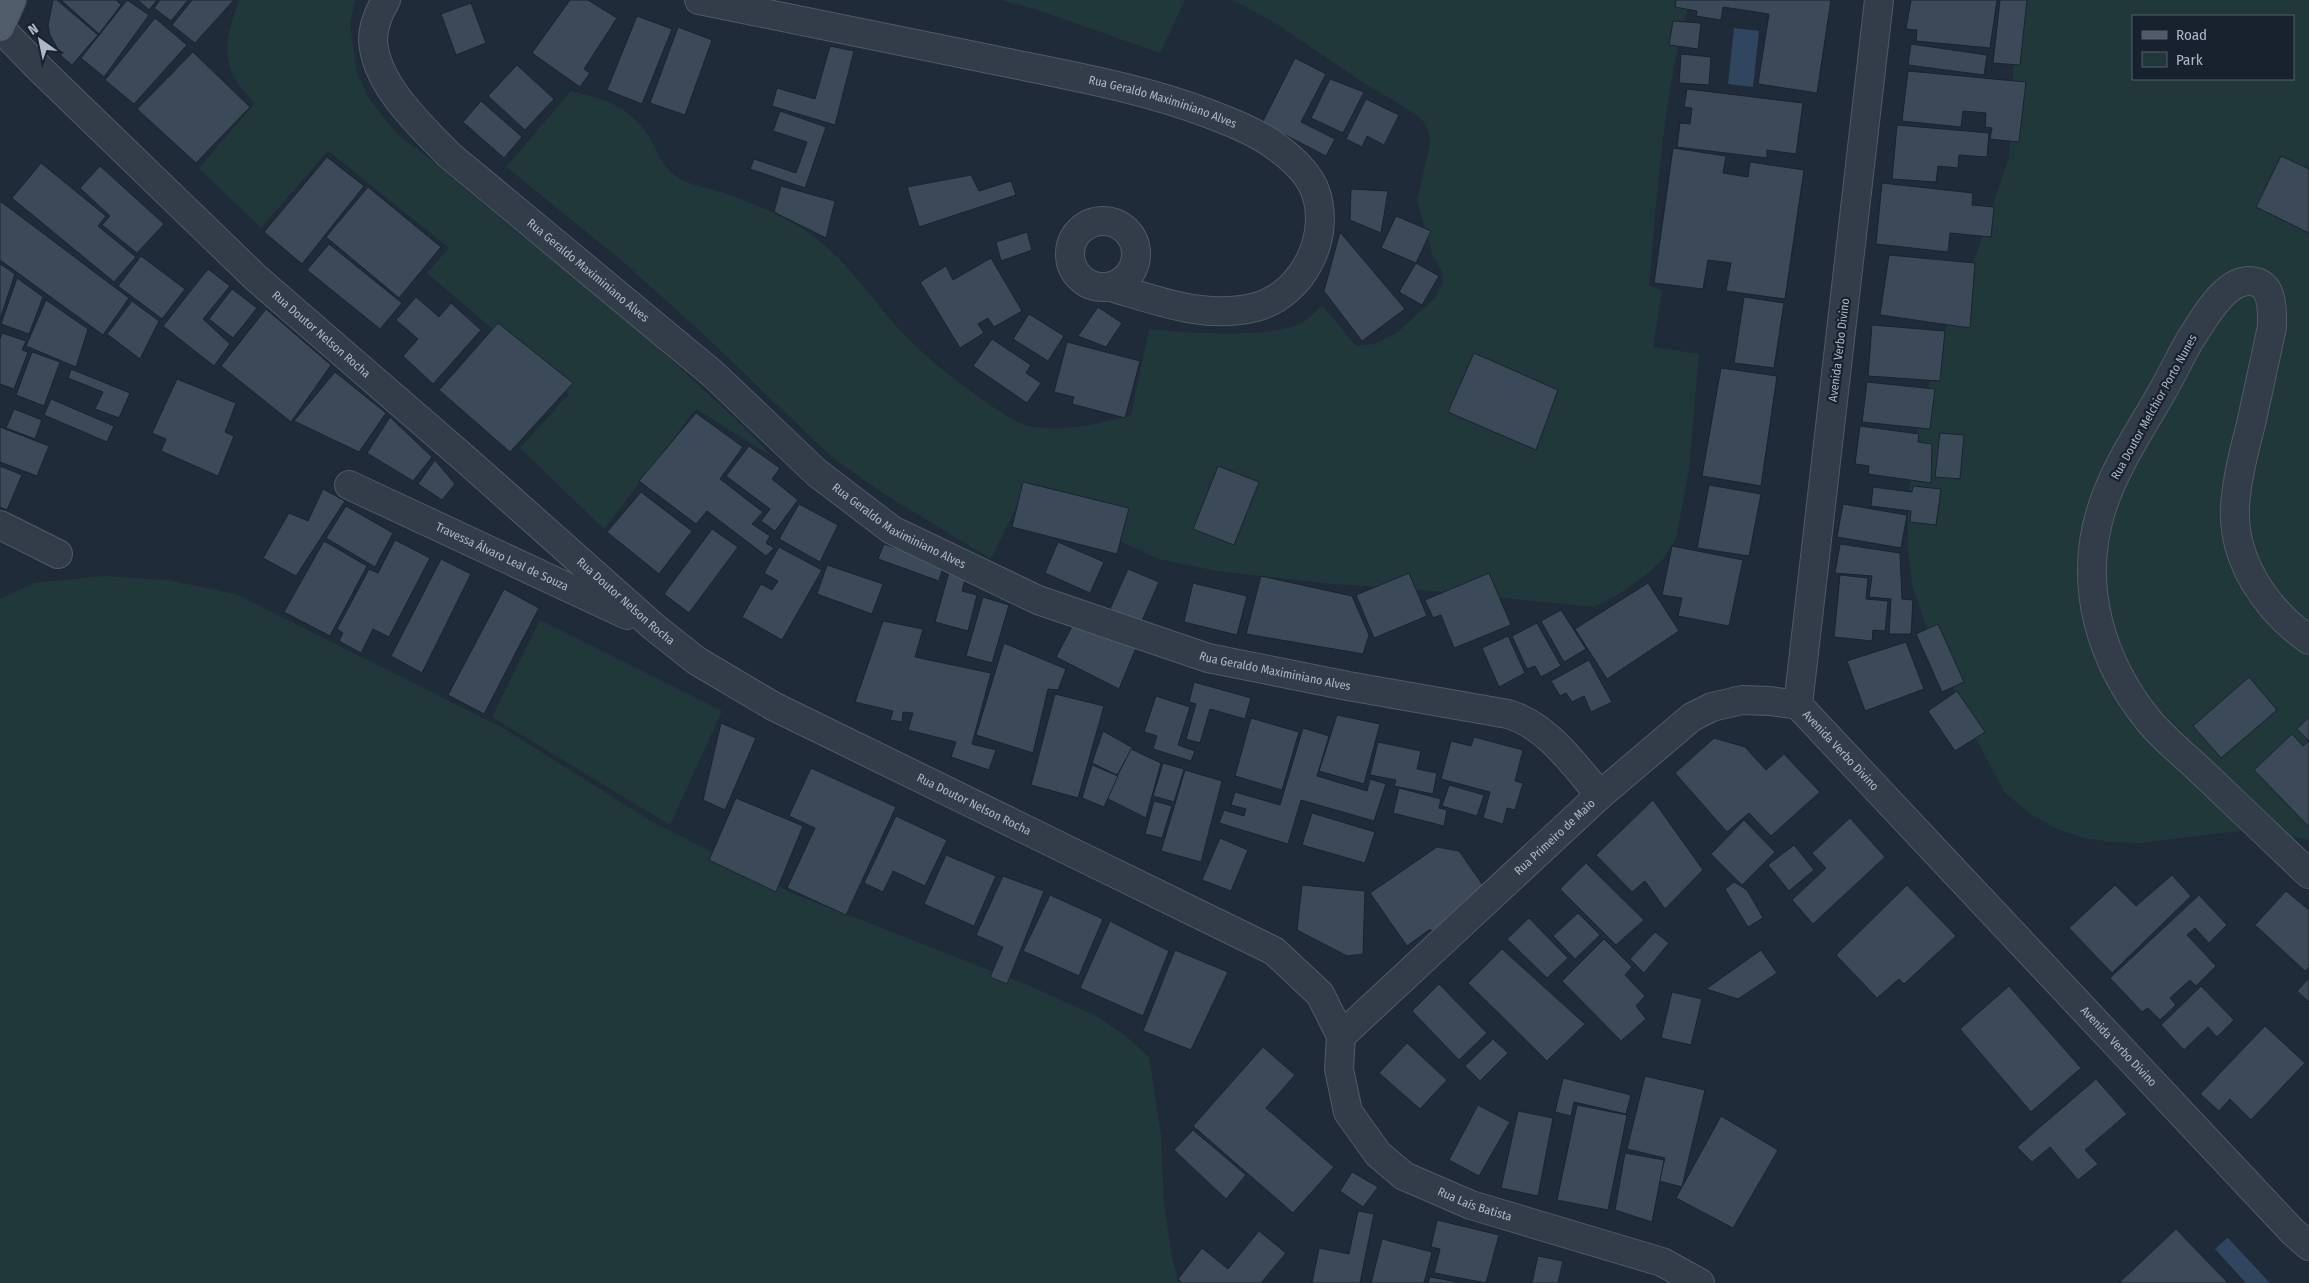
<svg xmlns="http://www.w3.org/2000/svg" width="2309" height="1283" font-family="'Fira Sans Condensed',sans-serif">
<rect width="100%" height="100%" fill="#1f2b39"/>
<g fill="#21383a" fill-rule="evenodd">
<path d="M239,0h116l-5,23 7,50 13,27 28,35 27,20 92,77 109,86 109,101 38,38 -77,-48 -92,120 -84,-81 49,-54 -142,-121 22,-25 -121,-97 -67,77 -62,-60 56,-65c-36,-36 -32,-57 -16,-103z"/>
<polygon points="1000,0 1185,0 1160,53 1035,9"/>
<path d="M1233,0h457c-27,93 -32,191 -41,286l13,4 -9,57 46,7 -10,116 -13,69 -13,20 -16,15 -28,20 -25,13 -192,-19 -69,-4 -116,-13 -58,-12 -138,-62 -30,62 -110,-67 -49,-35 -132,-126 -80,-72 -114,-92 65,-76c35,9 55,13 77,44 8,13 13,28 24,38 12,11 31,14 46,18 27,9 70,26 92,43 33,23 55,55 80,85 28,33 60,57 94,82 16,10 31,23 50,26 33,4 66,-3 97,-12l18,-86c38,4 111,9 146,-3 11,-4 20,-13 27,-21l34,41 19,-2 23,-12 37,-34 8,-16 -1,-11 -9,-15 -16,-55 13,-57 -1,-11 -4,-10 -9,-9 -57,-34 -82,-56z"/>
<path d="M2013,0h296v840l-26,-5 -43,-4 -101,12 -27,-1 -28,-4 -27,-9 -28,-16 -24,-20 -30,-56 -46,-102 -17,-50 -4,-34v-48l4,-39 8,-49 25,-84 32,-79 31,-92 5,-41zM2133,16h160v63h-160z"/>
<polygon points="104,576 168,580 236,594 503,728 649,820 792,893 1030,986 1098,1017 1126,1036 1149,1057 1161,1136 1164,1204 1172,1257 1179,1283 0,1283 0,599 34,583"/>
<polygon points="540,620 722,711 670,825 492,717"/>
</g>
<g fill="#2f4560">
<polygon points="1734,28 1759,31 1753,87 1728,84"/>
<polygon points="2227,1238 2228,1238 2270,1283 2246,1283 2215,1249"/>
</g>
<g fill="#3b4959" stroke="#1a2430">
<polygon points="53,0 57,0 98,35 72,65 62,57 50,35 48,25"/>
<polygon points="61,0 116,0 121,5 99,34"/>
<polygon points="127,0 149,15 104,77 81,58"/>
<polygon points="138,0 157,0 149,10"/>
<polygon points="160,0 188,0 171,21 154,8"/>
<polygon points="192,0 234,0 195,43 172,25"/>
<polygon points="570,0 588,0 617,18 584,69 590,73 580,87 532,53"/>
<polygon points="1676,0 1831,0 1817,93 1758,84 1769,14 1723,7 1721,20 1696,16 1697,11 1675,7"/>
<polygon points="1911,0 1997,0 1990,48 1916,41 1917,30 1906,29"/>
<polygon points="2000,0 2027,0 2020,65 1993,63"/>
<polygon points="471,3 486,43 456,55 441,14"/>
<polygon points="637,16 672,29 642,104 607,90"/>
<polygon points="155,18 187,45 134,104 105,80"/>
<polygon points="1673,21 1701,23 1698,49 1669,45"/>
<polygon points="678,27 712,40 685,115 650,103"/>
<polygon points="1911,44 1987,55 1984,75 1908,65"/>
<polygon points="830,46 854,51 835,125 772,106 777,88 815,99"/>
<polygon points="193,52 250,107 196,163 137,109"/>
<polygon points="1681,54 1711,57 1709,85 1679,83"/>
<polygon points="1295,58 1326,74 1301,122 1335,139 1326,156 1262,123"/>
<polygon points="517,65 554,99 525,130 488,96"/>
<polygon points="1908,71 2026,82 2019,142 1990,139 1992,128 1985,127 1986,113 1963,111 1961,127 1902,121"/>
<polygon points="1330,79 1364,92 1343,133 1311,118"/>
<polygon points="1687,89 1803,103 1796,154 1767,150 1767,158 1677,147 1680,123 1690,124 1692,108 1684,107"/>
<polygon points="1366,99 1399,115 1384,145 1367,136 1362,147 1346,139"/>
<polygon points="481,101 522,137 504,158 463,122"/>
<polygon points="780,111 826,127 805,188 750,169 754,159 796,173 807,142 773,131"/>
<polygon points="1897,125 1989,133 1987,157 1959,155 1958,168 1938,166 1936,182 1892,179"/>
<polygon points="1673,148 1726,156 1723,173 1748,177 1750,162 1804,170 1785,299 1726,291 1731,263 1708,260 1703,289 1654,283"/>
<polygon points="2281,156 2309,169 2309,233 2256,207"/>
<polygon points="327,157 364,186 302,264 264,232"/>
<polygon points="41,163 106,216 98,226 136,257 114,282 12,198"/>
<polygon points="100,166 164,224 137,253 102,225 110,216 80,188"/>
<polygon points="971,175 979,191 1011,181 1016,195 919,227 907,187"/>
<polygon points="1882,183 1973,193 1972,205 1994,207 1991,237 1950,233 1948,252 1876,244"/>
<polygon points="781,186 835,201 826,238 774,212"/>
<polygon points="368,187 441,247 399,298 326,237"/>
<polygon points="1351,189 1388,191 1381,233 1350,220"/>
<polygon points="0,201 129,298 103,335 0,260"/>
<polygon points="1396,216 1431,231 1416,263 1381,248"/>
<polygon points="1027,232 1032,250 1001,261 996,242"/>
<polygon points="1340,232 1405,309 1362,341 1324,291"/>
<polygon points="329,244 402,303 380,329 307,270"/>
<polygon points="1889,255 1975,263 1970,328 1880,315"/>
<polygon points="141,256 185,289 162,319 118,286"/>
<polygon points="991,258 1022,311 994,327 988,318 978,324 984,333 960,348 920,282 946,266 953,280"/>
<polygon points="1416,263 1439,276 1422,305 1399,292"/>
<polygon points="0,264 15,274 0,319"/>
<polygon points="208,269 230,286 203,319 230,344 214,366 163,326"/>
<polygon points="17,278 43,297 29,334 1,324"/>
<polygon points="232,289 257,308 233,338 209,319"/>
<polygon points="416,297 439,317 451,303 481,330 433,384 403,356 418,339 396,320"/>
<polygon points="1744,297 1784,303 1774,368 1734,363"/>
<polygon points="46,300 88,329 76,367 26,346"/>
<polygon points="132,301 159,321 140,359 107,334"/>
<polygon points="1098,307 1122,323 1106,347 1078,336"/>
<polygon points="266,309 331,365 291,422 221,366"/>
<polygon points="1029,314 1064,336 1048,361 1013,339"/>
<polygon points="498,323 573,383 510,452 439,390"/>
<polygon points="1872,325 1945,331 1940,381 1868,376"/>
<polygon points="2,333 26,341 22,350 28,352 14,389 0,384 0,339"/>
<polygon points="992,339 1031,365 1026,373 1041,383 1027,403 973,366"/>
<polygon points="1067,342 1140,361 1125,418 1072,404 1074,397 1054,392"/>
<polygon points="32,352 60,362 44,406 16,395"/>
<polygon points="1474,353 1558,390 1536,450 1448,412"/>
<polygon points="1721,368 1777,376 1761,486 1702,476"/>
<polygon points="71,369 130,393 119,418 95,409 103,392 68,378"/>
<polygon points="335,372 386,413 359,452 294,421"/>
<polygon points="177,379 236,403 225,432 234,436 218,476 161,451 166,439 152,433"/>
<polygon points="1867,382 1935,389 1930,429 1862,422"/>
<polygon points="51,399 114,426 107,442 44,415"/>
<polygon points="14,409 42,420 35,439 6,428"/>
<polygon points="696,413 743,447 720,479 763,512 752,524 770,536 766,543 774,548 766,556 707,511 696,524 639,481"/>
<polygon points="390,417 432,457 413,481 367,453"/>
<polygon points="1860,426 1919,434 1918,442 1932,444 1931,483 1868,474 1869,466 1855,464"/>
<polygon points="0,427 49,446 37,476 0,462"/>
<polygon points="1940,433 1964,435 1960,479 1935,477"/>
<polygon points="749,446 780,468 772,479 798,500 775,531 761,521 770,509 726,476"/>
<polygon points="435,460 455,484 442,500 418,484"/>
<polygon points="0,466 22,475 7,510 0,507"/>
<polygon points="1218,466 1259,482 1234,545 1193,529"/>
<polygon points="1023,482 1129,508 1117,554 1012,527"/>
<polygon points="1709,485 1761,494 1749,556 1697,548"/>
<polygon points="1913,486 1941,489 1936,525 1910,522 1911,511 1871,506 1873,487 1912,492"/>
<polygon points="323,489 345,501 296,576 263,558 289,513 308,521"/>
<polygon points="641,492 692,531 659,574 607,532"/>
<polygon points="799,504 838,525 820,562 779,539"/>
<polygon points="1843,504 1907,515 1901,548 1837,537"/>
<polygon points="346,506 393,533 375,567 326,538"/>
<polygon points="712,529 738,547 689,613 664,594"/>
<polygon points="395,540 430,558 389,637 373,629 361,653 339,641 343,633 337,629 369,569 378,573"/>
<polygon points="324,541 367,566 330,636 284,612"/>
<polygon points="1058,542 1104,562 1090,593 1045,573"/>
<polygon points="884,544 944,564 939,581 878,559"/>
<polygon points="1840,544 1900,553 1902,599 1913,600 1911,634 1889,634 1891,599 1869,597 1872,576 1835,573"/>
<polygon points="1672,546 1743,560 1729,626 1678,616 1682,598 1662,595"/>
<polygon points="779,547 822,570 782,640 742,617 761,584 772,590 778,581 764,573"/>
<polygon points="441,559 471,574 422,673 391,656"/>
<polygon points="827,565 883,584 872,614 817,594"/>
<polygon points="1128,569 1159,582 1141,623 1110,609"/>
<polygon points="949,572 966,576 962,591 977,595 968,631 935,622"/>
<polygon points="1409,573 1427,616 1374,638 1356,595"/>
<polygon points="1489,573 1511,625 1454,648 1441,615 1433,618 1425,600"/>
<polygon points="1840,575 1868,578 1866,599 1888,601 1885,631 1873,630 1872,641 1834,637"/>
<polygon points="1261,576 1352,596 1369,635 1363,654 1246,634"/>
<polygon points="1193,583 1247,596 1237,635 1184,622"/>
<polygon points="1648,583 1679,631 1607,679 1575,629"/>
<polygon points="504,589 539,608 484,714 448,695"/>
<polygon points="983,597 1009,605 992,663 966,656"/>
<polygon points="1561,610 1586,649 1564,662 1541,621"/>
<polygon points="1076,619 1138,643 1119,689 1056,657"/>
<polygon points="883,621 923,629 915,657 991,673 972,744 996,750 989,770 951,757 956,742 908,730 913,713 903,712 902,722 890,720 893,711 855,702"/>
<polygon points="1537,623 1561,666 1541,677 1535,666 1527,669 1512,636"/>
<polygon points="1938,624 1964,682 1942,692 1916,634"/>
<polygon points="1508,636 1525,673 1499,687 1482,648"/>
<polygon points="1906,642 1924,689 1865,711 1847,661"/>
<polygon points="1004,643 1066,669 1058,690 1048,689 1033,753 976,735"/>
<polygon points="1589,660 1612,702 1591,712 1584,696 1572,702 1566,693 1560,696 1551,681"/>
<polygon points="2249,677 2277,710 2221,758 2193,726"/>
<polygon points="1194,682 1251,698 1245,719 1210,709 1200,743 1186,739 1196,704 1189,702"/>
<polygon points="1957,691 1985,732 1955,751 1928,711"/>
<polygon points="1055,694 1104,706 1078,798 1031,785"/>
<polygon points="1156,696 1190,707 1178,745 1195,751 1191,761 1153,749 1157,736 1144,732"/>
<polygon points="1337,715 1380,724 1364,784 1319,771"/>
<polygon points="2309,717 2309,827 2254,770 2292,734 2303,746 2309,741 2297,729"/>
<polygon points="1251,718 1299,732 1282,790 1235,776"/>
<polygon points="721,723 756,738 725,810 703,800"/>
<polygon points="1303,728 1329,736 1317,776 1367,791 1370,779 1386,784 1374,821 1301,800 1288,844 1219,823 1224,810 1244,816 1246,809 1231,805 1235,792 1280,805"/>
<polygon points="1103,731 1133,748 1117,775 1092,763"/>
<polygon points="1474,737 1523,750 1515,781 1523,783 1515,810 1507,808 1503,824 1483,818 1490,792 1441,779 1451,741 1471,746"/>
<polygon points="1714,738 1745,747 1766,770 1784,754 1820,792 1771,836 1749,813 1727,832 1675,773"/>
<polygon points="1378,742 1421,751 1417,769 1437,773 1433,794 1394,786 1396,780 1370,775"/>
<polygon points="1131,749 1161,763 1146,818 1106,798"/>
<polygon points="1163,763 1184,769 1174,802 1153,796"/>
<polygon points="1092,765 1118,776 1104,807 1082,798"/>
<polygon points="811,768 896,807 846,915 787,888 815,828 789,816"/>
<polygon points="1185,770 1222,781 1201,862 1161,851"/>
<polygon points="1449,785 1484,795 1477,816 1442,806"/>
<polygon points="1399,788 1441,799 1439,808 1447,810 1444,826 1393,813"/>
<polygon points="736,798 803,826 776,892 709,860"/>
<polygon points="1653,800 1703,870 1665,909 1645,881 1632,892 1596,855"/>
<polygon points="1154,801 1172,806 1162,838 1145,834"/>
<polygon points="1312,813 1375,832 1365,863 1302,845"/>
<polygon points="896,816 947,840 925,886 893,871 883,892 864,883"/>
<polygon points="1850,818 1885,857 1813,924 1792,900 1826,868 1812,853"/>
<polygon points="1744,820 1775,852 1742,885 1711,854"/>
<polygon points="1220,838 1248,850 1231,891 1202,880"/>
<polygon points="1794,845 1814,870 1789,891 1768,865"/>
<polygon points="1437,847 1459,851 1487,891 1437,931 1429,930 1407,946 1370,893"/>
<polygon points="946,855 996,876 974,926 924,904"/>
<polygon points="1586,863 1644,920 1616,945 1560,889"/>
<polygon points="2172,875 2191,896 2112,973 2069,928 2115,885 2136,906"/>
<polygon points="1003,876 1044,891 1007,984 990,977 1003,947 976,935"/>
<polygon points="1734,882 1747,890 1763,918 1748,927 1725,889"/>
<polygon points="1302,885 1365,891 1363,954 1347,956 1297,930"/>
<polygon points="1907,885 1956,936 1904,984 1899,979 1877,998 1836,955"/>
<polygon points="2286,891 2309,910 2309,967 2305,971 2255,925"/>
<polygon points="1050,895 1103,919 1079,976 1023,951"/>
<polygon points="2199,895 2227,925 2209,943 2195,928 2187,935 2216,966 2196,986 2190,980 2170,998 2176,1005 2160,1020 2148,1008 2142,1012 2110,978"/>
<polygon points="1578,913 1600,935 1575,959 1553,936"/>
<polygon points="1529,918 1568,958 1547,978 1507,939"/>
<polygon points="1110,921 1169,951 1143,1016 1080,988"/>
<polygon points="1655,932 1669,943 1644,973 1630,959"/>
<polygon points="1604,939 1632,967 1625,975 1645,996 1636,1006 1646,1019 1621,1041 1562,981"/>
<polygon points="1502,949 1585,1024 1547,1061 1468,983"/>
<polygon points="1175,950 1228,972 1191,1050 1143,1031"/>
<polygon points="1761,950 1777,973 1738,999 1706,989"/>
<polygon points="2309,978 2309,1002 2297,991"/>
<polygon points="1439,984 1487,1033 1459,1060 1412,1011"/>
<polygon points="2009,986 2081,1068 2031,1112 1960,1029"/>
<polygon points="2201,986 2234,1020 2217,1037 2208,1027 2184,1050 2161,1025"/>
<polygon points="1672,992 1702,999 1691,1045 1661,1038"/>
<polygon points="2265,1026 2305,1063 2251,1120 2230,1099 2219,1111 2200,1094"/>
<polygon points="1493,1039 1508,1053 1480,1081 1465,1066"/>
<polygon points="1407,1043 1447,1080 1420,1109 1379,1073"/>
<polygon points="1263,1047 1295,1075 1266,1108 1334,1167 1293,1213 1193,1126"/>
<polygon points="1645,1076 1705,1090 1682,1187 1659,1181 1665,1158 1627,1149"/>
<polygon points="1563,1078 1631,1095 1626,1114 1574,1102 1571,1116 1555,1112"/>
<polygon points="2096,1079 2127,1114 2085,1150 2098,1164 2078,1180 2050,1147 2032,1162 2017,1147"/>
<polygon points="1478,1105 1510,1122 1479,1176 1449,1160"/>
<polygon points="1577,1105 1627,1115 1608,1210 1557,1200"/>
<polygon points="1518,1111 1553,1118 1538,1196 1501,1188"/>
<polygon points="1721,1116 1778,1150 1733,1228 1676,1198"/>
<polygon points="1193,1130 1246,1175 1226,1199 1174,1150"/>
<polygon points="1625,1153 1664,1160 1652,1222 1615,1210"/>
<polygon points="1352,1172 1378,1187 1363,1207 1340,1191"/>
<polygon points="1358,1211 1374,1214 1360,1283 1312,1283 1319,1248 1349,1254"/>
<polygon points="1437,1220 1499,1235 1486,1283 1434,1273 1440,1249 1431,1247"/>
<polygon points="2176,1229 2228,1283 2119,1283"/>
<polygon points="1259,1231 1286,1253 1261,1283 1182,1283 1178,1279 1202,1248 1228,1269"/>
<polygon points="1382,1239 1432,1252 1424,1283 1371,1283"/>
<polygon points="1538,1256 1563,1261 1558,1283 1532,1283"/>
<polygon points="1430,1277 1464,1283 1428,1283"/>
</g>
<g fill="none" stroke-linecap="round" stroke-linejoin="round">
<g stroke="#505a67" stroke-width="30">
<g id="street">
<path id="s1" d="M386,0c-7,12 -13,26 -13,40 2,44 47,85 76,115l264,219 104,99 75,57 146,70 170,58 140,28 160,28c40,12 66,51 92,81"/>
<path id="s2" d="M699,0c99,20 197,40 295,60 72,15 144,27 213,53 21,8 42,16 61,28 18,12 37,27 46,47 19,46 -10,106 -58,119 -50,13 -97,-6 -145,-20"/>
<path id="s3" d="M1879,0l-81,705 495,527 16,14"/>
<path id="s4" d="M0,28l41,42 214,207 209,181 190,169 43,34 76,45 501,245 46,43 21,42"/>
<circle cx="1103" cy="254" r="33"/>
<path id="s5" d="M349,485l278,130"/>
<polyline points="0,525 58,554"/>
<path d="M2309,640c-43,-30 -77,-80 -74,-134 2,-28 9,-55 16,-82 7,-32 14,-64 21,-97 0,-14 2,-40 -16,-45 -29,-8 -52,37 -66,58 -10,17 -18,35 -28,52 -22,39 -48,76 -61,119 -23,75 0,151 48,210 15,18 35,34 52,50 36,34 72,69 108,103"/>
<path id="s6" d="M1341,1036l259,-241 92,-78 20,-10 30,-7 28,1 28,4"/>
<path id="s7" d="M1341,1036l-2,33 9,43 30,42 26,22 67,29 191,57 38,21"/>
</g>
</g>
<g stroke="#3c4653" stroke-width="30">
<polyline id="primary" points="0,27 12,0"/>
</g>
<use href="#street" stroke="#333d4a" stroke-width="28"/>
<use href="#primary" stroke="#505c6a" stroke-width="28"/>
</g>
<g text-anchor="middle" stroke-width="4.5" stroke-linejoin="round" paint-order="stroke">
<g font-size="12" fill="#adb7c6" stroke="#18222e">
<text dy="4" stroke="none"><textPath href="#s2" startOffset="475">Rua Geraldo Maximiniano Alves</textPath></text>
<text dy="4" stroke="none"><textPath href="#s1" startOffset="364">Rua Geraldo Maximiniano Alves</textPath></text>
<text dy="4" stroke="none"><textPath href="#s4" startOffset="444">Rua Doutor Nelson Rocha</textPath></text>
<text transform="translate(1839 350) rotate(-83)" y="4">Avenida Verbo Divino</text>
<text transform="translate(2154 407) rotate(-61)" y="4">Rua Doutor Melchior Porto Nunes</text>
<text dy="4" stroke="none"><textPath href="#s1" startOffset="768">Rua Geraldo Maximiniano Alves</textPath></text>
<text dy="4" stroke="none"><textPath href="#s5" startOffset="169">Travessa Álvaro Leal de Souza</textPath></text>
<text dy="4" stroke="none"><textPath href="#s4" startOffset="849">Rua Doutor Nelson Rocha</textPath></text>
<text dy="4" stroke="none"><textPath href="#s1" startOffset="1174">Rua Geraldo Maximiniano Alves</textPath></text>
<text dy="4" stroke="none"><textPath href="#s3" startOffset="772">Avenida Verbo Divino</textPath></text>
<text dy="4" stroke="none"><textPath href="#s4" startOffset="1254">Rua Doutor Nelson Rocha</textPath></text>
<text dy="4" stroke="none"><textPath href="#s6" startOffset="292">Rua Primeiro de Maio</textPath></text>
<text dy="4" stroke="none"><textPath href="#s3" startOffset="1178">Avenida Verbo Divino</textPath></text>
<text dy="4" stroke="none"><textPath href="#s7" startOffset="239">Rua Laís Batista</textPath></text>
</g>
</g>
<rect x="2132" y="15" width="162" height="65" fill="#18222e" stroke="#545e6b"/>
<rect x="2142" y="31" width="25" height="8" fill="#505c6a" stroke="#545e6b"/>
<text x="2176" y="40" font-size="15" fill="#adb7c6">Road</text>
<rect x="2142" y="52" width="25" height="15" fill="#21383a" stroke="#545e6b"/>
<text x="2176" y="65" font-size="15" fill="#adb7c6">Park</text>
<g transform="translate(40 40) rotate(327)" stroke="#18222e" stroke-width="4" paint-order="stroke">
<path d="M0-4L9 19L0 12L-9 19Z" fill="#adb7c6"/>
<text y="-8" font-size="14" font-weight="bold" text-anchor="middle" fill="#adb7c6">N</text>
</g>
</svg>
